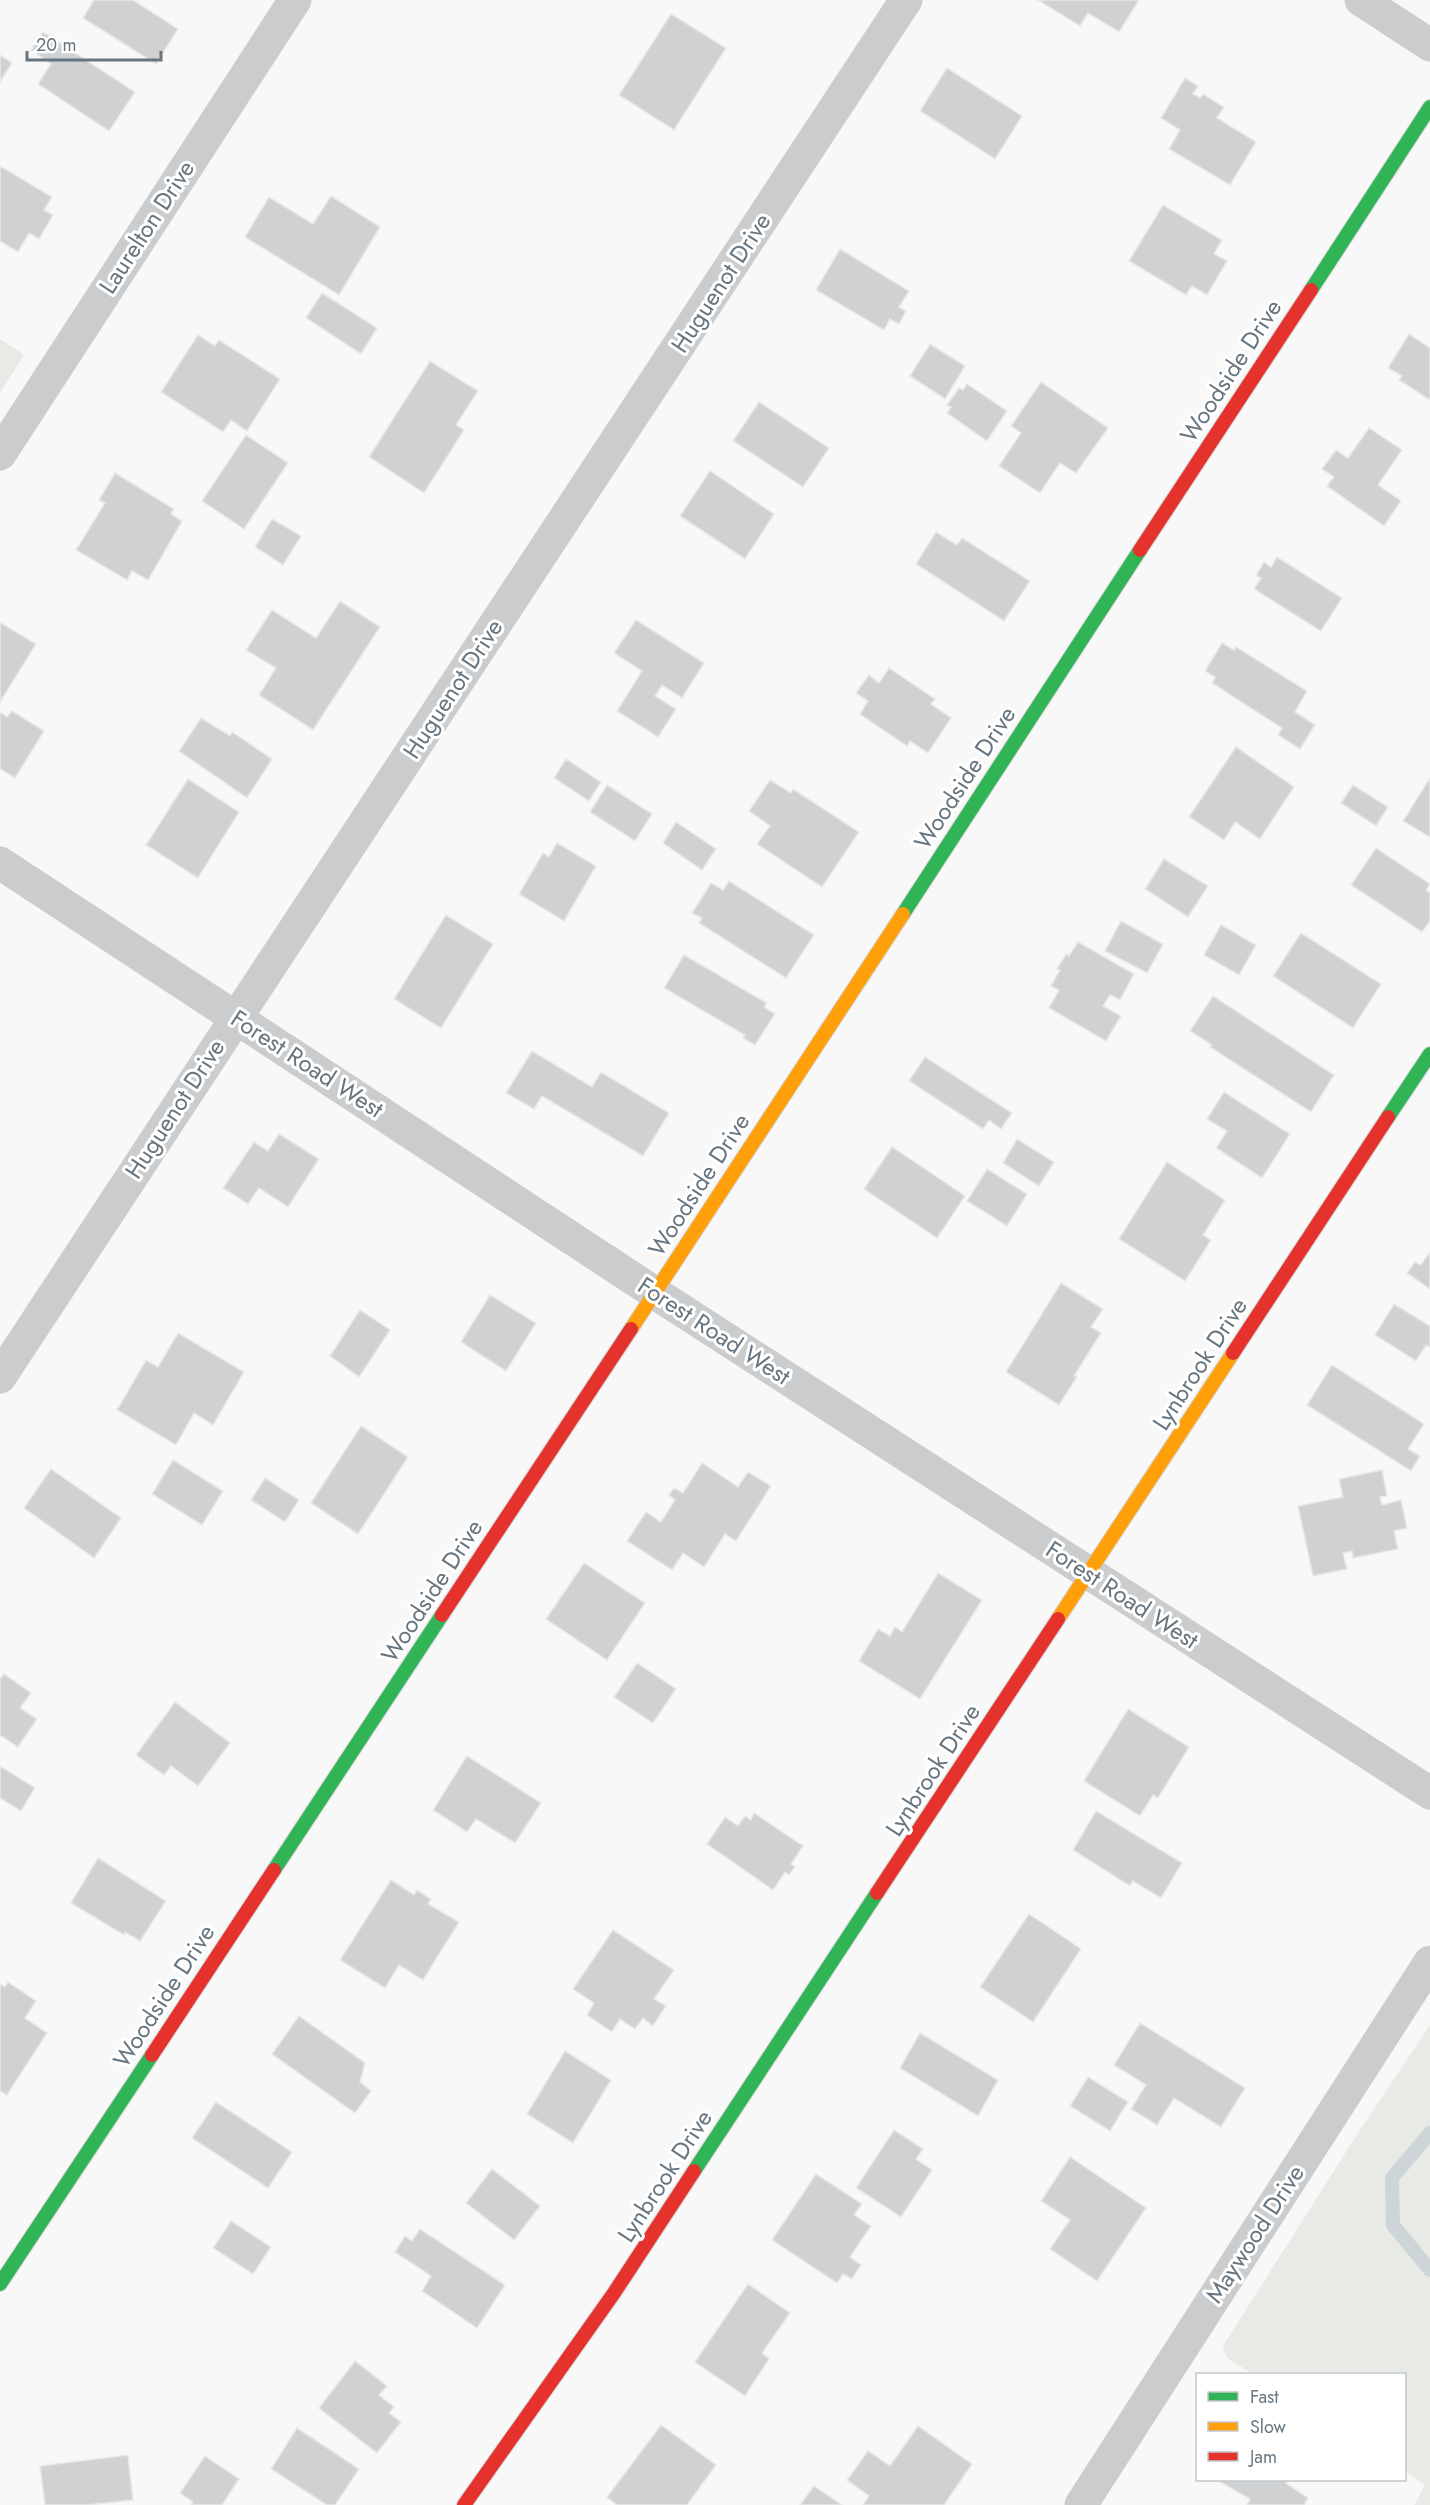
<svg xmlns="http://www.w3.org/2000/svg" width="1430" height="2505" font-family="Jost,sans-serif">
<rect width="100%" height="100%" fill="#f8f8f8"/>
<g fill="#e7eae5">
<polygon points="0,339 24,355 0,393"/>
<polygon points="1430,2025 1430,2505 1414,2505 1425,2485 1405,2472 1404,2374 1253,2374 1227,2358 1223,2346 1351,2144"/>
</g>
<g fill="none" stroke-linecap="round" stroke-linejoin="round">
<polyline stroke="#cdd5d8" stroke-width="14" points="1430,2133 1392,2178 1393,2225 1430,2270"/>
</g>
<g fill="#cfd1d2" stroke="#e8e8e8" stroke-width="1.5">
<polygon points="94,0 133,0 178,29 156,64 83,18"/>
<polygon points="1038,0 1139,0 1119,32 1088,13 1080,26"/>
<polygon points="671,14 726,48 674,130 619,95"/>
<polygon points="43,32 135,92 109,131 38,84 51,64 31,50"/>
<polygon points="0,55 12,63 0,82"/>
<polygon points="947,68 1022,116 995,159 920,111"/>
<polygon points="1185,78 1198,86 1193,94 1200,98 1203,94 1224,107 1217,118 1256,142 1230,185 1169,149 1180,130 1161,118"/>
<polygon points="0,166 52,197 44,210 53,215 39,239 29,233 18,252 0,241"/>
<polygon points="331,196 380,227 339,295 245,237 269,197 313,224"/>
<polygon points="1163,205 1222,240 1214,254 1227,261 1207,295 1192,286 1186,295 1129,261"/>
<polygon points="840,249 909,291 899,307 906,311 899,324 890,319 884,330 816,290"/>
<polygon points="322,293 377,328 361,354 306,318"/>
<polygon points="1409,334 1430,348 1430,400 1399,380 1402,376 1388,368"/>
<polygon points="198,335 215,346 219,340 280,379 247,431 231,420 223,432 161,392"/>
<polygon points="930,344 965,366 945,399 910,376"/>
<polygon points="430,361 478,391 456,425 464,430 424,493 369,457"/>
<polygon points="1041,382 1108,428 1076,473 1060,463 1040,493 999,466 1021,433 1011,426"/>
<polygon points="967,384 1007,411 987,441 947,413 951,407 947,405 959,388 963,390"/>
<polygon points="759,402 829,448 803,487 733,441"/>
<polygon points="1369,428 1402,450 1378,485 1401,501 1384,526 1327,486 1334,477 1322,469 1336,450 1348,458"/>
<polygon points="246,435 288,463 244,529 202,501"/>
<polygon points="710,471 774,514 745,559 680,516"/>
<polygon points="115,473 174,509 171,514 182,521 148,580 132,571 127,580 76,550 105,503 99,500"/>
<polygon points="272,519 301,536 283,565 255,547"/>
<polygon points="936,532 957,545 962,538 1030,581 1004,621 916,564"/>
<polygon points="1277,557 1342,598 1321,631 1254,589 1261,578 1256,575 1264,562 1271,567"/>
<polygon points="340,601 380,627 313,730 259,695 276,668 246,650 272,610 316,638"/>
<polygon points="636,620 704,663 682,698 662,685 655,696 676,709 658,737 617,711 642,671 614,653"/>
<polygon points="1,623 36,644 0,702 0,624"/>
<polygon points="1222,643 1234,650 1236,647 1307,691 1295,712 1315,725 1300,749 1278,735 1282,728 1212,683 1215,677 1205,671"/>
<polygon points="889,668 935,699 931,704 951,718 928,753 910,741 907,746 860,714 868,701 856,693 869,675 879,683"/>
<polygon points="12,711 44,731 15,778 0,769 0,712 7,717"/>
<polygon points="201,718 230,736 232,732 272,759 247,798 179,751"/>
<polygon points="1236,747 1294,787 1260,839 1235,822 1224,840 1189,817"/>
<polygon points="566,759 601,782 589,801 554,778"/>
<polygon points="1430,778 1430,837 1403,821"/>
<polygon points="188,779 239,812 198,878 146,845"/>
<polygon points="770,780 791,793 793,789 859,832 822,887 757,844 770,826 749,811"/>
<polygon points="607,785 652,814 635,841 590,812"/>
<polygon points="1353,785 1388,807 1376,826 1341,803"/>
<polygon points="676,822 716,849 702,870 663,843"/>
<polygon points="557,843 596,866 564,921 519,894 543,853 549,857"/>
<polygon points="1376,848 1430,884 1426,890 1430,893 1430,921 1422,932 1351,885"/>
<polygon points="1164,859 1208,886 1188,917 1145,889"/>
<polygon points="729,881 814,935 786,978 699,923 702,918 692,913 711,883 723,890"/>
<polygon points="446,915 493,944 441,1028 394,999"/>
<polygon points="1121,921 1163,944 1147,973 1105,951"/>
<polygon points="1221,925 1256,945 1239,975 1204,955"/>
<polygon points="1301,933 1381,984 1353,1028 1273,976"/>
<polygon points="1078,942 1134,974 1120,1000 1110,995 1103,1006 1121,1016 1106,1041 1049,1008 1059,990 1051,986 1060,970 1057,969 1066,954 1069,956"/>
<polygon points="684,955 767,1003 764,1007 775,1014 755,1045 743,1038 745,1035 664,988"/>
<polygon points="1213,996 1334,1075 1311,1112 1210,1047 1212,1045 1190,1031"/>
<polygon points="532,1051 592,1087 601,1072 669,1113 643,1156 542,1096 534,1109 506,1093"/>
<polygon points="925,1057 1012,1113 1001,1129 989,1120 983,1129 909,1081"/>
<polygon points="1224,1092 1290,1134 1262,1178 1216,1148 1227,1131 1207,1119"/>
<polygon points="279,1134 319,1159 288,1207 259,1188 248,1204 223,1188 254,1142 268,1151"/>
<polygon points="1017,1139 1054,1162 1039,1186 1003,1163"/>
<polygon points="892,1147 965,1196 937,1238 864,1189"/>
<polygon points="1167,1162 1225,1200 1203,1235 1211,1240 1185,1281 1119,1239"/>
<polygon points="987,1169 1027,1194 1007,1226 967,1201"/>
<polygon points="1430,1252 1430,1289 1407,1273 1415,1262 1421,1265"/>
<polygon points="1061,1283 1103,1309 1091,1327 1101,1333 1074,1376 1077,1377 1059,1405 1006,1372"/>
<polygon points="490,1295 536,1323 506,1371 461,1342"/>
<polygon points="1394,1304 1430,1326 1430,1347 1426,1345 1416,1361 1375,1335"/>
<polygon points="360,1310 390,1330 359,1377 330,1356"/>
<polygon points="178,1333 244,1372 213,1425 194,1413 176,1445 117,1410 146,1360 158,1367"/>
<polygon points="1332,1365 1424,1424 1408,1449 1420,1456 1411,1471 1307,1405"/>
<polygon points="361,1426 408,1457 358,1534 311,1503"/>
<polygon points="173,1460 223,1491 202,1525 152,1494"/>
<polygon points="702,1463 738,1487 748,1472 771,1486 736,1541 725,1534 704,1567 683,1553 672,1570 627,1541 646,1512 661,1522 675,1500 669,1495 674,1488 683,1493"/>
<polygon points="51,1469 121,1518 94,1558 24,1508"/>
<polygon points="1382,1470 1387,1496 1380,1497 1382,1505 1401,1500 1407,1528 1394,1531 1398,1549 1353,1558 1352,1551 1343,1553 1347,1569 1313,1576 1298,1506 1343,1497 1339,1479"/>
<polygon points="265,1478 299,1500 285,1522 251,1500"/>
<polygon points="584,1563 645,1603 607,1660 546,1619"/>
<polygon points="938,1573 982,1600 920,1699 859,1661 878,1629 890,1636 895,1627 902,1632"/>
<polygon points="637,1663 676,1689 653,1723 614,1697"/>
<polygon points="4,1674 31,1693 20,1708 37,1719 18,1747 0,1735 0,1679"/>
<polygon points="175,1702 230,1743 198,1786 171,1766 164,1775 136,1755"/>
<polygon points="1128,1709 1189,1747 1158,1798 1153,1795 1140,1816 1084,1781"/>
<polygon points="467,1756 541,1803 515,1843 476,1819 467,1832 433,1810"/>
<polygon points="0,1766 35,1788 21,1811 0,1798"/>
<polygon points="1096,1811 1182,1863 1161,1898 1133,1881 1130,1886 1073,1850"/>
<polygon points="754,1813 803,1846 791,1864 795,1867 789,1875 785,1872 773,1890 707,1844 725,1817 738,1826 745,1816 751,1820"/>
<polygon points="98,1858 166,1901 140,1941 125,1932 124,1935 71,1903"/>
<polygon points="391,1880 414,1895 417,1890 431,1899 428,1904 459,1922 423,1980 399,1965 385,1988 340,1960"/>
<polygon points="1029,1914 1081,1949 1033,2022 980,1987"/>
<polygon points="613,1930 674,1970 654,1999 666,2006 653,2026 643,2018 635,2029 620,2019 612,2032 587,2015 594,2003 573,1989"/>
<polygon points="8,1982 36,2001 25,2018 47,2033 7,2095 0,2091 0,1984 5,1987"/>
<polygon points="299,2016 365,2063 360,2082 371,2091 355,2113 272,2054"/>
<polygon points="1140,2023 1245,2088 1221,2127 1174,2098 1157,2125 1131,2109 1146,2085 1114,2065"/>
<polygon points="920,2033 998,2080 978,2116 900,2068"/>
<polygon points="565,2051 611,2080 573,2143 527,2114"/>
<polygon points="1088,2077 1128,2102 1110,2131 1070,2106"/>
<polygon points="216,2102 292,2152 268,2188 192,2138"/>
<polygon points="894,2130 923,2149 916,2159 932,2170 901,2217 856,2188"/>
<polygon points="1070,2157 1146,2208 1097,2281 1050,2249 1070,2220 1041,2201"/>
<polygon points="492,2169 540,2206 514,2240 466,2203"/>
<polygon points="816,2174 862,2204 854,2215 871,2226 850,2257 861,2265 852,2279 843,2274 837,2283 772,2240"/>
<polygon points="231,2221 271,2247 253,2274 213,2248"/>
<polygon points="420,2229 505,2285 477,2328 422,2291 431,2276 395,2252 405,2236 412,2241"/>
<polygon points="748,2284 790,2313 762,2353 769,2359 745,2396 695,2362"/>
<polygon points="355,2361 387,2386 379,2395 394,2407 389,2413 401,2422 377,2453 319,2408"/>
<polygon points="661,2425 716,2465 687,2505 617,2505 607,2497"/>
<polygon points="918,2426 972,2464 944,2505 863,2505 869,2496 847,2480 868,2451 890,2466"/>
<polygon points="297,2428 359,2469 335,2505 327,2505 271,2469"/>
<polygon points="128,2455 133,2500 87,2505 45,2505 40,2466"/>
<polygon points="205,2456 239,2479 222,2505 191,2505 193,2502 180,2493"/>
<polygon points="1217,2480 1288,2480 1286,2483 1308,2498 1304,2505 1247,2505 1250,2499"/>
<polygon points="814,2486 842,2505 800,2505"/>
</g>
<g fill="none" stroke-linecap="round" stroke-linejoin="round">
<g stroke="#d4d5d6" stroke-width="16">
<g id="fast">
<polyline points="1311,290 1430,107"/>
<polyline points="903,914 1140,550"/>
<polyline points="1388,1117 1430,1054"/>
<polyline points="274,1870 442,1615"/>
<polyline points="694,2171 877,1893"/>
<polyline points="0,2284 152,2055"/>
</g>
</g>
<g stroke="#d4d5d6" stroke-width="16">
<g id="slow">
<polyline points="631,1329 903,914"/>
<polyline points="1058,1619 1233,1353"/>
</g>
</g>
<g stroke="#d4d5d6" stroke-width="16">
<g id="jam">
<polyline points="1140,550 1311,290"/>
<polyline points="1233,1353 1388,1117"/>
<polyline points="442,1615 631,1329"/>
<polyline points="877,1893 1058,1619"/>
<polyline points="152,2055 274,1870"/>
<polyline points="464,2505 614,2293 694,2171"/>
</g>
</g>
<g stroke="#cbcccd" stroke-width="33">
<polyline points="1361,0 1430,45"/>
<polyline points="0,454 295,0"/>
<polyline points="0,863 655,1293 1430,1793"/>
<polyline points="0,1377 906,0"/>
<polyline points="1081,2505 1430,1962"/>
</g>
<use href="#fast" stroke="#30b455" stroke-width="14"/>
<use href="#slow" stroke="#ff9f0a" stroke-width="14"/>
<use href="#jam" stroke="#e5322d" stroke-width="14"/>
</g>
<g text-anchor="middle" stroke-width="6" stroke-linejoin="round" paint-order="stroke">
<g font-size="24" fill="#667580" stroke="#fff">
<text transform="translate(147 227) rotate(-57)" y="8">Laurelton Drive</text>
<text transform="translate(721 283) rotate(-57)" y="8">Huguenot Drive</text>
<text transform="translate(1231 371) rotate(-57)" y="8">Woodside Drive</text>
<text transform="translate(453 689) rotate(-57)" y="8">Huguenot Drive</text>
<text transform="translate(965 778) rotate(-57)" y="8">Woodside Drive</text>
<text transform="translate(307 1064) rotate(33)" y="8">Forest Road West</text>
<text transform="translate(175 1109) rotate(-57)" y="8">Huguenot Drive</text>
<text transform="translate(699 1185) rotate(-57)" y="8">Woodside Drive</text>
<text transform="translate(714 1331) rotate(33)" y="8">Forest Road West</text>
<text transform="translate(1200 1364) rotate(-57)" y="8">Lynbrook Drive</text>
<text transform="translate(432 1591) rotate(-57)" y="8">Woodside Drive</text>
<text transform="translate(1122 1595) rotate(33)" y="8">Forest Road West</text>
<text transform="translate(933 1770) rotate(-57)" y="8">Lynbrook Drive</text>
<text transform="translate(164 1996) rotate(-57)" y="8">Woodside Drive</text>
<text transform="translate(665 2176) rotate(-57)" y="8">Lynbrook Drive</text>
<text transform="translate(1255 2234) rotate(-57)" y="8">Maywood Drive</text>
</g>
</g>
<rect x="1196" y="2373" width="210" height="108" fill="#ffffff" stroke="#c2c8cc" stroke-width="1.5"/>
<rect x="1208" y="2392" width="30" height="9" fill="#30b455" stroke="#c2c8cc" stroke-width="1.5"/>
<text x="1250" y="2403" font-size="18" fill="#667580">Fast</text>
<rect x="1208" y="2422" width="30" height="9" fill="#ff9f0a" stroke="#c2c8cc" stroke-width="1.5"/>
<text x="1250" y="2433" font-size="18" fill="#667580">Slow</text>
<rect x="1208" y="2452" width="30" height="9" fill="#e5322d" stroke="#c2c8cc" stroke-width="1.5"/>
<text x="1250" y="2463" font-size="18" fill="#667580">Jam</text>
<path d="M27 51v9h134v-9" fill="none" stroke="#667580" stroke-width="3"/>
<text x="36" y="51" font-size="18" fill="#667580" stroke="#ffffff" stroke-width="4.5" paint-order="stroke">20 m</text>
</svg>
